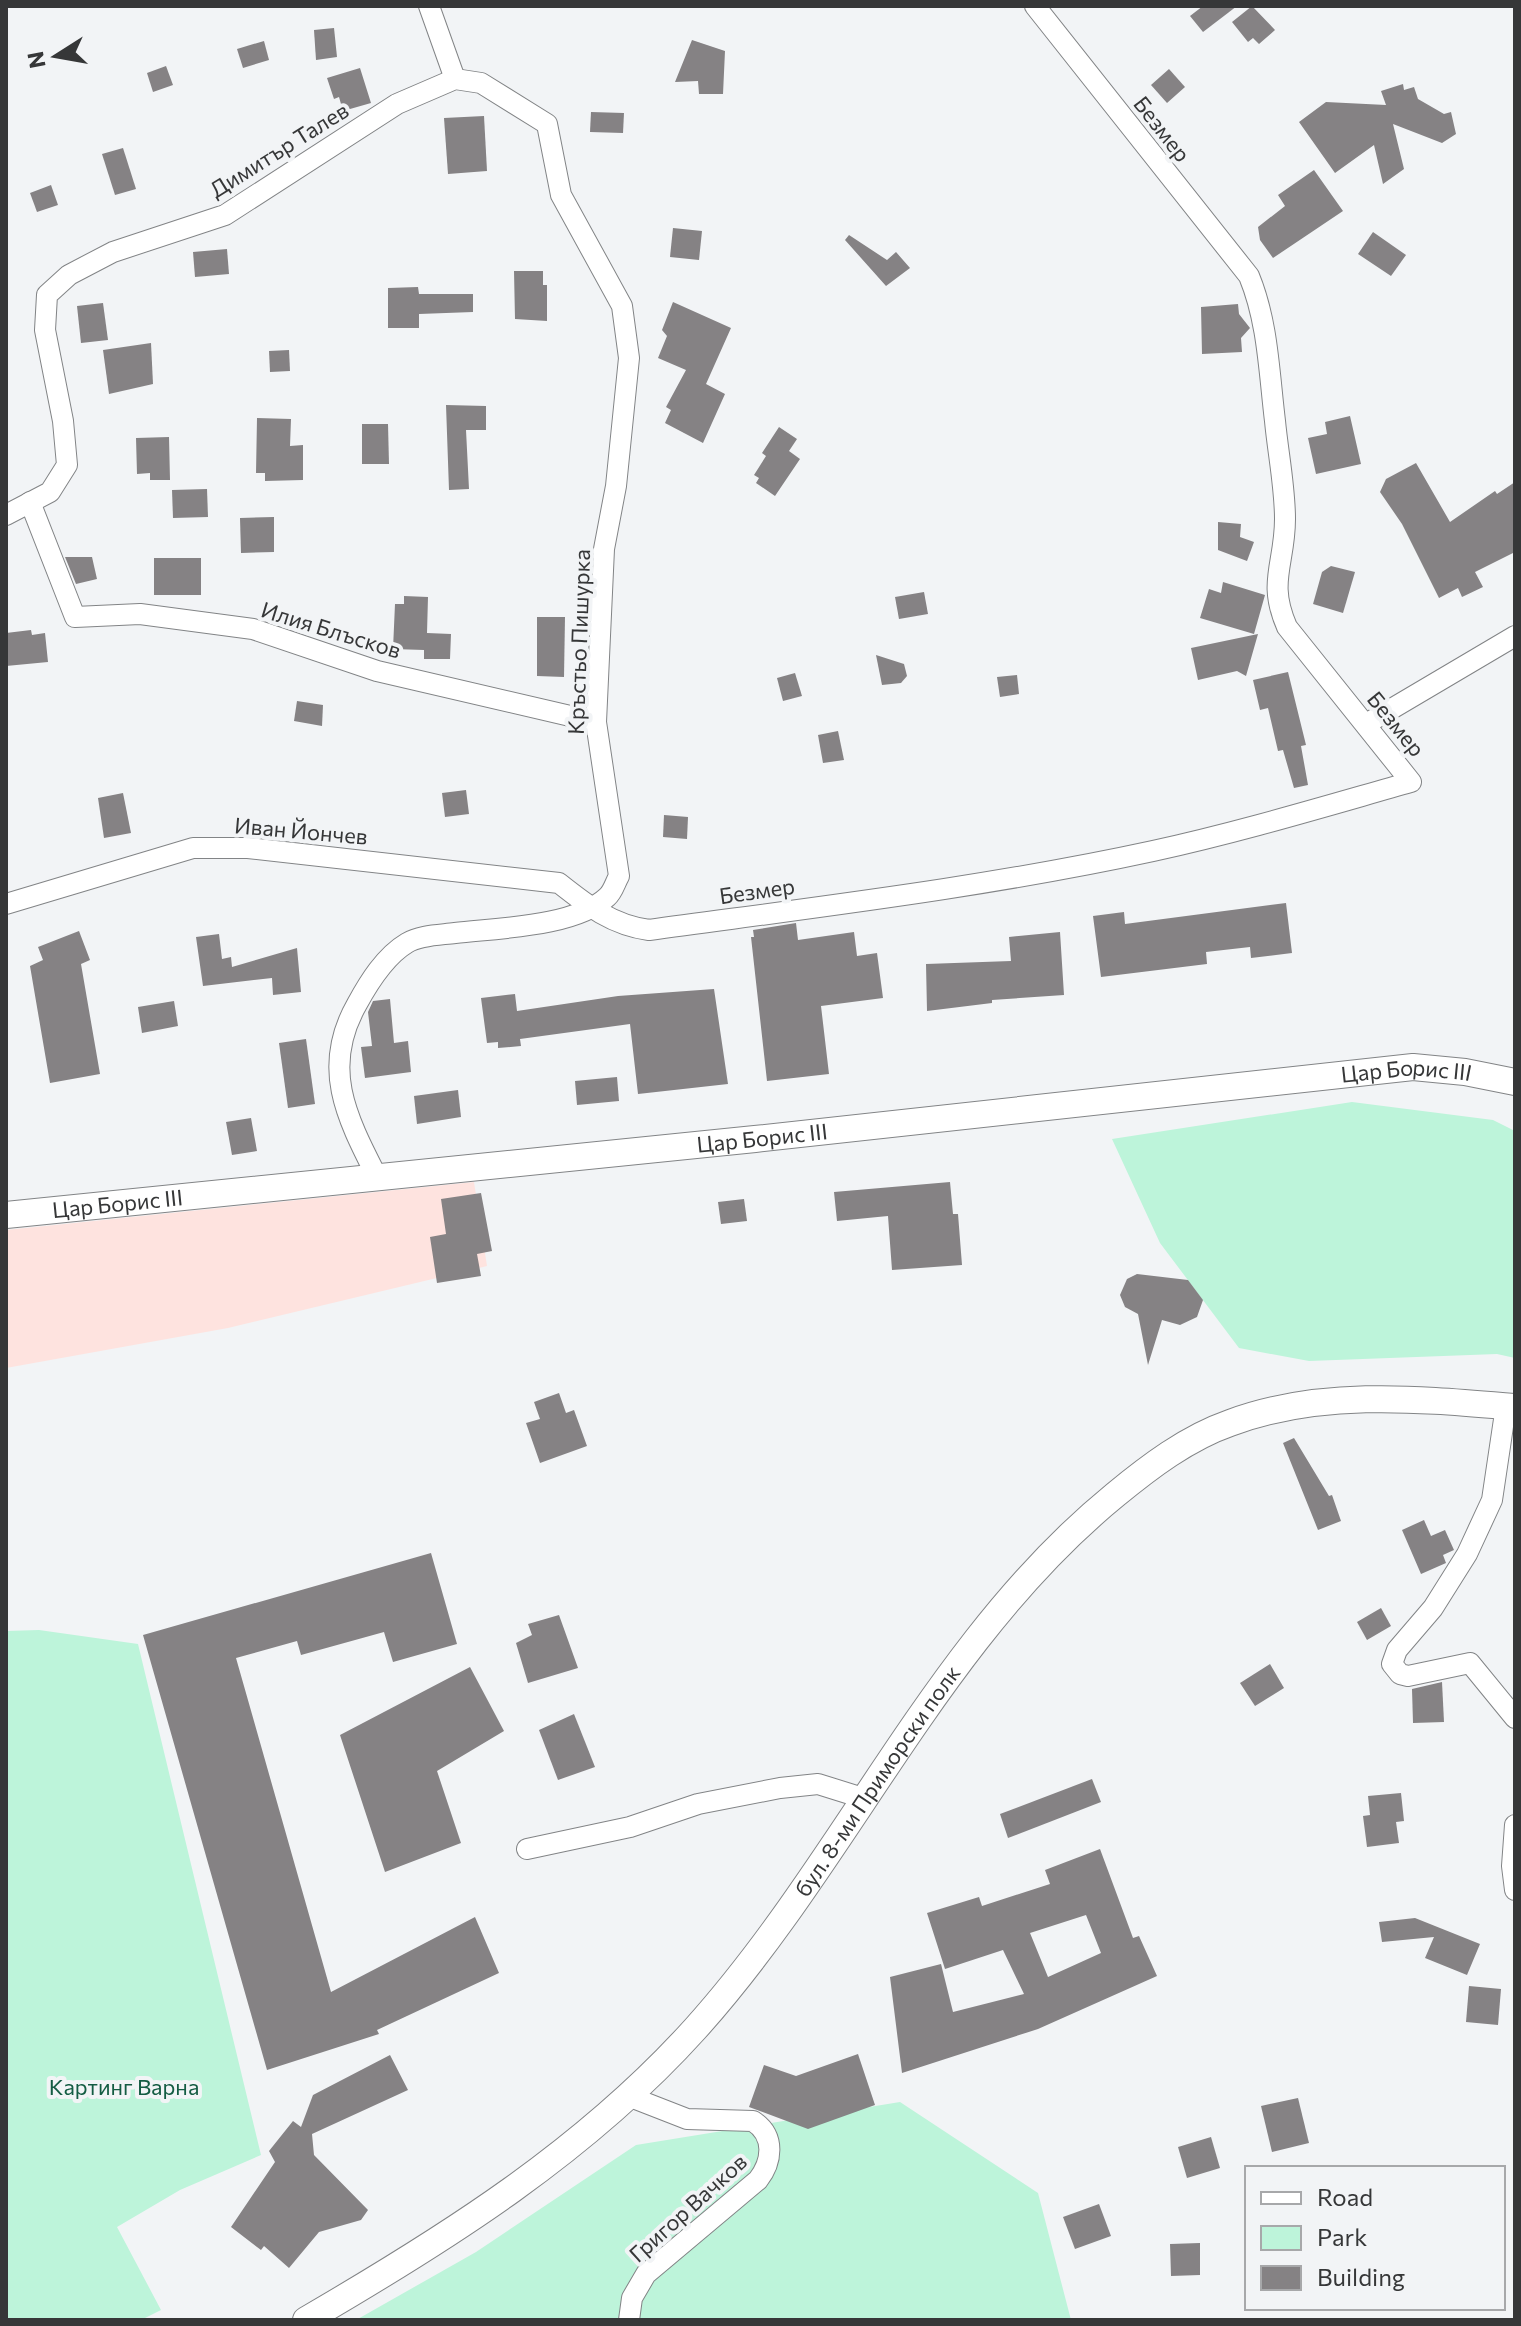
<svg xmlns="http://www.w3.org/2000/svg" width="1521" height="2326" font-family="Commissioner,sans-serif">
<rect width="100%" height="100%" fill="#f2f4f6"/>
<polygon fill="#fee3df" points="474,1182 487,1266 228,1328 6,1368 6,1230"/>
<g fill="#bdf4da">
<polygon points="1352,1102 1493,1120 1515,1131 1515,1358 1497,1354 1309,1361 1239,1348 1160,1243 1112,1139"/>
<polygon points="39,1630 138,1644 261,2155 180,2190 117,2227 161,2310 141,2320 6,2320 6,1631"/>
<polygon points="900,2102 1038,2193 1071,2320 356,2320 476,2252 636,2145"/>
</g>
<g fill="#858284" fill-rule="evenodd">
<polygon points="1203,6 1237,6 1203,32 1190,16"/>
<polygon points="1252,6 1275,30 1259,44 1253,38 1248,42 1232,22"/>
<polygon points="334,28 337,57 316,60 314,30"/>
<polygon points="692,40 725,51 723,94 699,94 698,81 675,82"/>
<polygon points="264,41 269,60 243,68 237,49"/>
<polygon points="166,66 173,85 153,92 147,73"/>
<polygon points="360,68 371,103 343,111 339,97 334,99 327,78"/>
<polygon points="1169,69 1185,87 1167,103 1151,85"/>
<polygon points="1403,84 1404,90 1414,87 1418,99 1444,114 1451,112 1456,134 1442,143 1393,124 1404,169 1383,184 1374,145 1335,173 1299,122 1326,102 1386,105 1381,91"/>
<polygon points="591,112 624,113 623,133 590,132"/>
<polygon points="484,116 487,171 448,174 444,118"/>
<polygon points="123,148 136,189 115,195 102,154"/>
<polygon points="1314,170 1343,211 1273,258 1260,240 1258,227 1285,206 1278,195"/>
<polygon points="51,185 58,205 37,212 30,193"/>
<polygon points="673,228 702,231 699,260 670,257"/>
<polygon points="1373,232 1406,255 1391,276 1358,254"/>
<polygon points="849,235 887,260 896,252 910,268 886,286 845,240"/>
<polygon points="227,249 229,274 195,277 193,252"/>
<polygon points="514,271 543,271 543,285 547,285 547,321 515,319"/>
<polygon points="418,287 419,294 473,294 473,312 419,314 419,328 388,328 388,288"/>
<polygon points="673,302 731,328 706,384 725,394 703,443 665,423 671,410 666,407 686,370 658,358 667,336 662,330"/>
<polygon points="103,303 108,340 81,343 77,306"/>
<polygon points="1238,304 1239,314 1250,328 1241,338 1242,352 1202,354 1201,307"/>
<polygon points="151,343 153,384 109,394 103,350"/>
<polygon points="289,350 290,371 270,372 269,351"/>
<polygon points="446,405 486,406 486,430 466,430 469,489 449,490"/>
<polygon points="1350,416 1361,464 1316,474 1308,438 1327,434 1325,422"/>
<polygon points="257,418 291,419 290,446 303,445 303,480 265,481 265,473 256,473"/>
<polygon points="362,424 388,424 389,464 362,464"/>
<polygon points="779,427 797,439 789,451 800,459 775,496 756,483 759,478 754,475 766,456 762,453"/>
<polygon points="169,437 170,480 150,480 150,473 137,474 136,438"/>
<polygon points="1416,463 1450,522 1495,491 1497,494 1515,482 1515,552 1475,572 1483,587 1462,597 1458,588 1439,598 1402,524 1380,492 1386,479"/>
<polygon points="207,489 208,517 173,518 172,490"/>
<polygon points="274,517 274,552 241,553 240,518"/>
<polygon points="1218,522 1241,524 1240,537 1254,542 1247,561 1218,550"/>
<polygon points="65,557 92,557 97,579 76,584"/>
<rect x="154" y="558" width="47" height="37"/>
<polygon points="1331,566 1355,572 1343,613 1313,604 1322,572"/>
<polygon points="1223,582 1265,595 1254,634 1200,618 1209,589 1221,593"/>
<polygon points="924,592 928,614 899,619 895,597"/>
<polygon points="404,596 428,597 427,633 451,634 450,659 424,659 424,650 393,649 395,604 404,604"/>
<polygon points="537,617 565,617 564,677 537,676"/>
<polygon points="31,630 32,635 45,633 48,662 6,666 6,633"/>
<polygon points="1258,634 1246,676 1237,671 1198,680 1191,648"/>
<polygon points="876,655 904,664 907,676 901,683 882,685"/>
<polygon points="1288,672 1306,745 1301,746 1308,785 1294,788 1283,750 1278,751 1268,708 1260,710 1253,680"/>
<polygon points="795,673 802,696 783,701 777,678"/>
<polygon points="1017,675 1019,694 1000,697 997,677"/>
<polygon points="297,701 323,705 322,726 294,721"/>
<polygon points="838,731 844,760 823,763 818,735"/>
<polygon points="466,790 469,814 445,817 442,793"/>
<polygon points="123,793 131,833 104,838 98,798"/>
<polygon points="664,815 688,817 687,839 663,837"/>
<polygon points="1286,903 1292,953 1251,958 1250,947 1206,952 1207,964 1101,977 1093,916 1124,912 1125,924"/>
<polygon points="796,923 798,940 854,932 857,956 877,953 883,998 821,1006 829,1074 767,1081 751,937 754,937 753,930"/>
<polygon points="79,931 90,960 81,964 100,1074 50,1083 30,966 43,960 38,947"/>
<polygon points="1060,932 1064,995 992,1000 992,1003 927,1011 926,964 1011,961 1009,937"/>
<polygon points="219,934 222,959 231,957 232,967 297,948 301,992 273,995 272,978 203,986 196,937"/>
<polygon points="714,989 728,1084 638,1094 630,1024 520,1039 521,1046 498,1048 498,1042 487,1043 481,998 515,994 517,1011 618,996"/>
<polygon points="390,999 394,1043 408,1041 411,1072 365,1078 361,1047 372,1046 368,1012 373,1001"/>
<polygon points="174,1001 178,1026 142,1033 138,1007"/>
<polygon points="306,1039 315,1104 288,1108 279,1043"/>
<polygon points="617,1077 619,1101 577,1105 575,1081"/>
<polygon points="458,1090 461,1117 417,1124 414,1096"/>
<polygon points="251,1118 257,1151 232,1155 226,1122"/>
<polygon points="950,1182 953,1214 958,1214 962,1265 892,1270 888,1216 837,1221 834,1192"/>
<polygon points="481,1193 492,1251 477,1254 481,1276 437,1283 430,1237 446,1234 441,1199"/>
<polygon points="744,1199 747,1221 721,1224 718,1202"/>
<polygon points="1137,1274 1188,1280 1203,1300 1197,1317 1180,1325 1162,1320 1148,1365 1138,1314 1125,1307 1120,1295 1127,1279"/>
<polygon points="559,1393 566,1413 574,1410 587,1446 540,1463 526,1423 540,1419 534,1402"/>
<polygon points="1294,1438 1329,1496 1332,1495 1341,1521 1318,1530 1283,1443"/>
<polygon points="1424,1520 1431,1536 1445,1530 1454,1550 1443,1555 1446,1563 1421,1574 1402,1530"/>
<polygon points="431,1553 457,1644 393,1662 384,1632 301,1655 297,1641 236,1658 331,1992 475,1917 499,1973 377,2030 379,2034 267,2070 143,1635"/>
<polygon points="1381,1608 1391,1626 1367,1640 1357,1622"/>
<polygon points="559,1615 578,1668 528,1683 516,1643 532,1635 528,1624"/>
<polygon points="1270,1664 1284,1688 1255,1706 1240,1683"/>
<polygon points="470,1667 504,1731 437,1771 461,1843 385,1872 340,1735"/>
<polygon points="1442,1682 1444,1722 1413,1723 1412,1689"/>
<polygon points="574,1714 595,1767 558,1780 539,1730"/>
<polygon points="1092,1779 1101,1802 1008,1838 1000,1814"/>
<polygon points="1401,1793 1404,1821 1396,1822 1399,1843 1367,1847 1363,1816 1370,1815 1368,1796"/>
<path d="M1100,1849l33,89 6,-2 18,40 -119,53 -136,44 -12,-96 51,-13 12,48 71,-18 -21,-44 -58,19 -18,-56 52,-16 3,9 68,-22 -5,-14zM1086,1915l15,38 -53,24 -18,-44z"/>
<polygon points="1415,1918 1480,1944 1467,1975 1425,1958 1434,1937 1382,1942 1379,1922"/>
<polygon points="1469,1986 1501,1989 1498,2025 1466,2022"/>
<polygon points="858,2054 875,2105 808,2129 749,2107 764,2065 796,2076"/>
<polygon points="390,2055 408,2090 312,2134 314,2155 368,2210 361,2220 319,2232 289,2268 264,2246 261,2250 231,2227 275,2162 269,2151 293,2121 301,2127 313,2095"/>
<polygon points="1298,2098 1309,2143 1272,2152 1261,2106"/>
<polygon points="1211,2137 1220,2168 1187,2178 1178,2147"/>
<polygon points="1099,2204 1111,2236 1075,2249 1063,2217"/>
<polygon points="1200,2243 1200,2275 1171,2276 1170,2244"/>
</g>
<g fill="none" stroke-linecap="round" stroke-linejoin="round">
<g stroke="#828486" stroke-width="22">
<g id="minor">
<polyline points="429,6 455,79"/>
<polyline points="30,502 75,617 140,614 253,629 377,671 596,722"/>
<path d="M6,515l44,-23 17,-27 -4,-44 -18,-91 2,-35 22,-20 44,-23 112,-37 172,-111 58,-25 26,4 66,41 14,71 61,111 7,52 -13,128 -12,63 -8,173 23,154c-4,7 -6,16 -12,21 -32,30 -110,31 -152,36 -15,2 -35,2 -48,10 -22,13 -38,39 -50,61 -36,63 -11,112 19,171"/>
<polyline points="1366,724 1515,636"/>
<path d="M6,904l187,-56h55l311,35c29,23 53,42 90,47 168,-23 338,-43 504,-79 87,-19 173,-45 258,-69l-124,-155c-20,-45 -2,-63 -2,-108 0,-32 -7,-66 -10,-98 -6,-49 -7,-99 -26,-145l-214,-270"/>
<polyline points="1506,1406 1492,1500 1467,1554 1433,1608 1397,1650 1392,1664 1400,1674 1408,1676 1470,1663 1515,1718"/>
<polyline points="1515,1825 1512,1866 1515,1890"/>
<polyline points="527,1849 630,1827 698,1804 780,1788 818,1784 866,1799"/>
<path d="M628,2096l59,23 66,2c23,15 19,41 5,59l-112,94 -14,24 -3,22"/>
</g>
</g>
<g stroke="#828486" stroke-width="28">
<g id="tertiary">
<path id="s1" d="M6,1215l749,-76 658,-72 52,5 50,10"/>
<path id="s2" d="M306,2320c141,-82 279,-169 389,-291 152,-169 242,-389 420,-534 34,-28 72,-57 115,-72 91,-34 190,-24 285,-16"/>
</g>
</g>
<use href="#minor" stroke="#fff" stroke-width="20"/>
<use href="#tertiary" stroke="#fff" stroke-width="26"/>
</g>
<g text-anchor="middle" stroke-width="8" stroke-linejoin="round" paint-order="stroke">
<g font-size="22" fill="#363738" stroke="#f2f4f6">
<text transform="translate(1162 129) rotate(52)" y="8">Безмер</text>
<text transform="translate(279 150) rotate(-32)" y="8">Димитър Талев</text>
<text transform="translate(331 630) rotate(17)" y="8">Илия Блъсков</text>
<text transform="translate(579 642) rotate(-88)" y="8">Кръстьо Пишурка</text>
<text transform="translate(1396 724) rotate(51)" y="8">Безмер</text>
<text transform="translate(301 831) rotate(5)" y="8">Иван Йончев</text>
<text transform="translate(757 891) rotate(-8)" y="8">Безмер</text>
<text dy="8" stroke="none"><textPath href="#s1" startOffset="1408">Цар Борис III</textPath></text>
<text dy="8" stroke="none"><textPath href="#s1" startOffset="760">Цар Борис III</textPath></text>
<text dy="8" stroke="none"><textPath href="#s1" startOffset="112">Цар Борис III</textPath></text>
<text dy="8" stroke="none"><textPath href="#s2" startOffset="796">бул. 8-ми Приморски полк</textPath></text>
<text transform="translate(688 2208) rotate(-42)" y="8">Григор Вачков</text>
</g>
<g font-size="22" fill="#145c43" stroke="#f2f4f6">
<text x="124" y="2095">Картинг Варна</text>
</g>
</g>
<rect width="1521" height="2326" fill="none" stroke="#363738" stroke-width="16"/>
<rect x="1245" y="2166" width="260" height="144" fill="#f2f4f6" stroke="#a7a8aa" stroke-width="2"/>
<rect x="1261" y="2192" width="40" height="12" fill="#ffffff" stroke="#a7a8aa" stroke-width="2"/>
<text x="1317" y="2206" font-size="24" fill="#363738">Road</text>
<rect x="1261" y="2226" width="40" height="24" fill="#bdf4da" stroke="#a7a8aa" stroke-width="2"/>
<text x="1317" y="2246" font-size="24" fill="#363738">Park</text>
<rect x="1261" y="2266" width="40" height="24" fill="#858284" stroke="#a7a8aa" stroke-width="2"/>
<text x="1317" y="2286" font-size="24" fill="#363738">Building</text>
<g transform="translate(56 56) rotate(259)" stroke="#f2f4f6" stroke-width="6" paint-order="stroke">
<path d="M0-6L14 30L0 20L-14 30Z" fill="#363738"/>
<text y="-12" font-size="22" font-weight="bold" text-anchor="middle" fill="#363738">N</text>
</g>
</svg>
